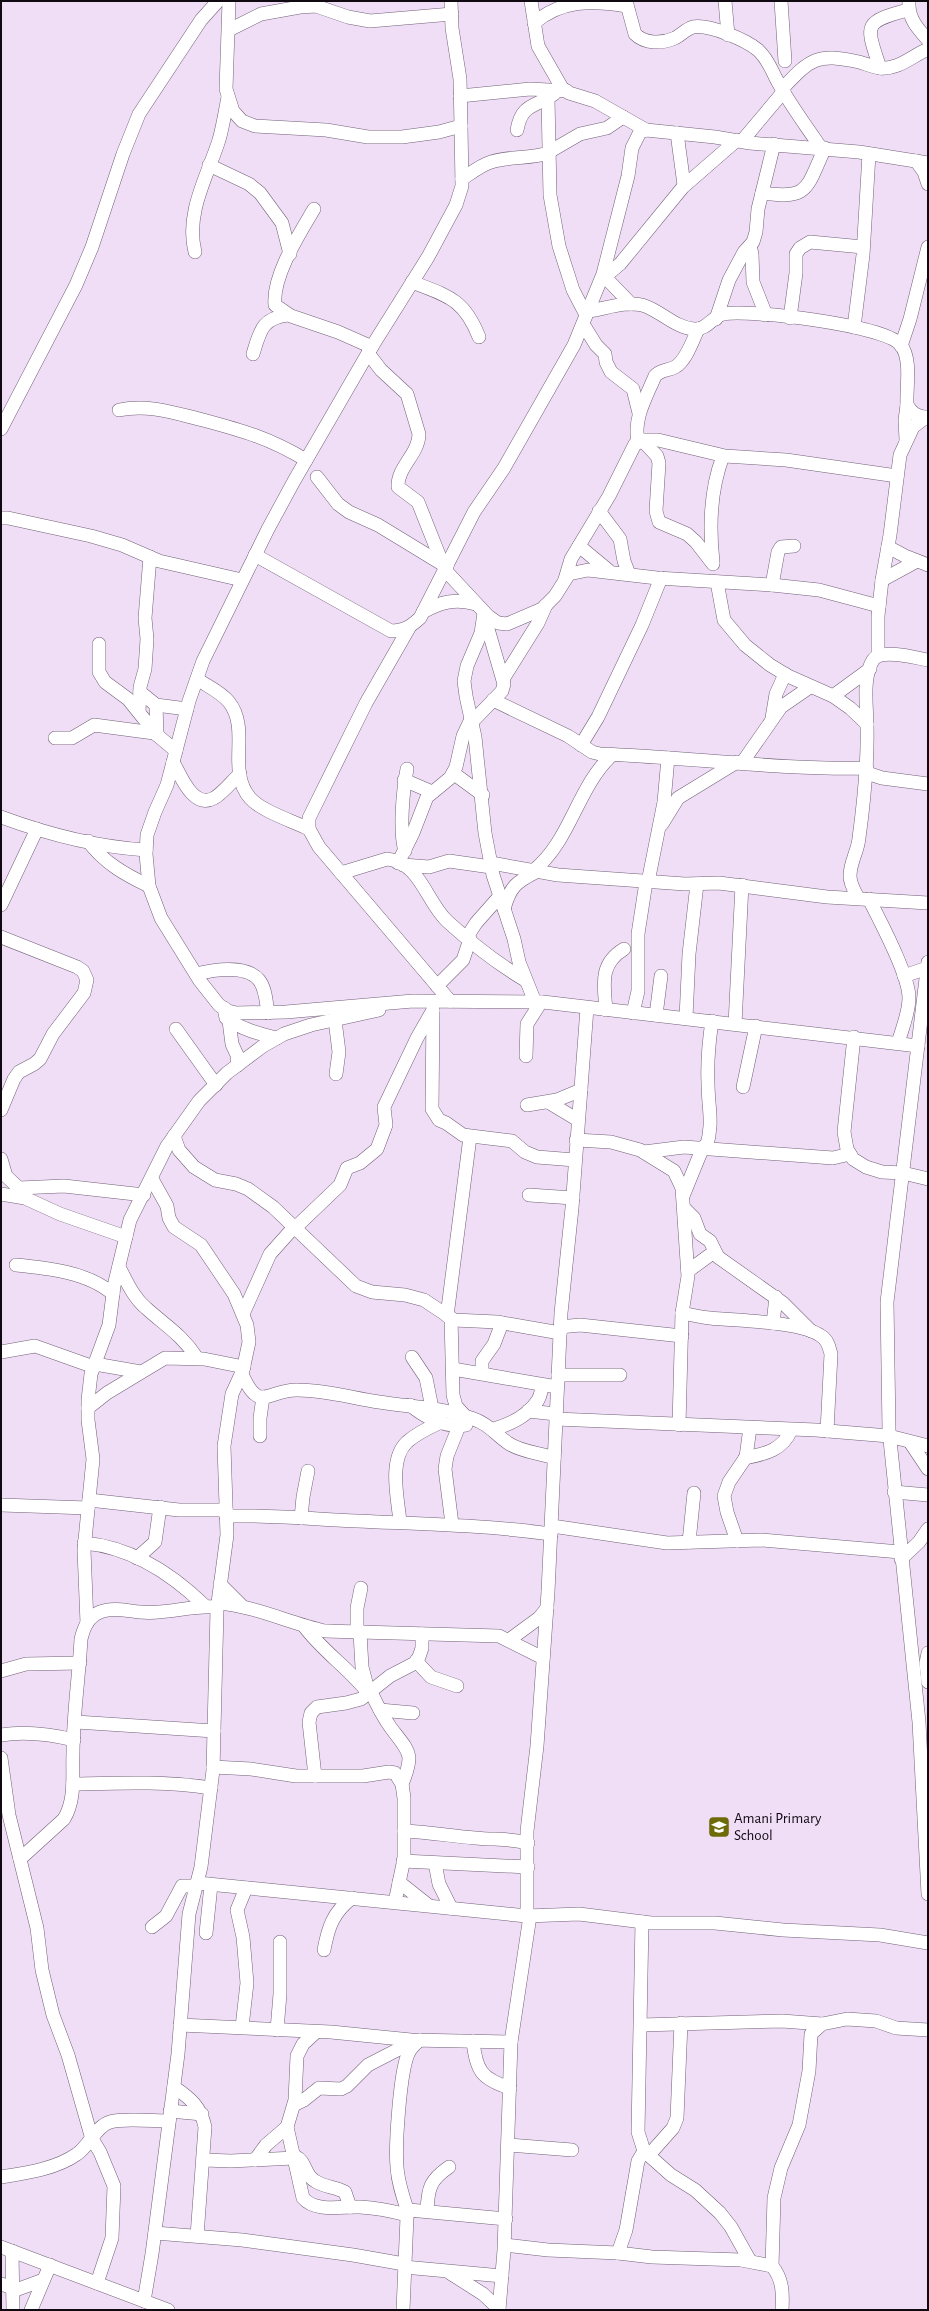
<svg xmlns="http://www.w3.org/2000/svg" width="929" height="2311" font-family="'Alegreya Sans',sans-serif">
<rect width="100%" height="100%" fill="#f0ddf6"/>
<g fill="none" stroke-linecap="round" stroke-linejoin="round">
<g stroke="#726177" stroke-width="14">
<g id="minor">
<polyline points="229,1 226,89 233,111 242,121 255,126 326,130 368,137 402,137 439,132 461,126"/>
<polyline points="451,1 452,28 460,79 461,126 462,186 456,205 428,257 371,348 294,481 268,529 203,661 189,701 167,785 155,812 147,835 146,854 149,886 161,918 200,981 219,1005 228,1011 236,1013 286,1012 413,1001 543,1002 918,1046"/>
<polyline points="531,1 538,46 562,88 569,93 595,101 646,130"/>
<path d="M626,1l9,33c10,10 27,10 40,4 6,-3 11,-9 18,-11 16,-3 53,13 65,23 11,10 14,22 21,34 12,22 28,43 42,64"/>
<polyline points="725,1 728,35"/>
<polyline points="781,1 785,61"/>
<path d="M909,1c-1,17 8,27 19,39"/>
<path d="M534,23c27,-23 57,-23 93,-17"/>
<polyline points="229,30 261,14 300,7 316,6 348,17 370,21 452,14"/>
<path d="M880,68c-14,-43 -18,-46 28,-58"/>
<path d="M782,89c29,-31 35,-36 77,-27 7,2 14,5 21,6 18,2 32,-12 48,-19"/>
<polyline points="460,96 530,89 567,91"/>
<polyline points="548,99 550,195 559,246 573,290 586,315"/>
<path d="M517,130c5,-27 17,-22 37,-36"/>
<polyline points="677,133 684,185"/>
<polyline points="742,141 784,91"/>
<polyline points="549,152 580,134 607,128 623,117"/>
<polyline points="916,161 924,172 928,184"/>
<polyline points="209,165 249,184 260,193 282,223 290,254"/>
<path d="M462,179c9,-6 19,-14 29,-17 19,-6 38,-3 58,-9"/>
<path d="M762,193c48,7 44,-5 63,-45"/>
<path d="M314,209c-14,24 -42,67 -39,96l16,11 47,16 34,15"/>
<polyline points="750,246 752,254 753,282 766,315"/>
<path d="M195,252c-10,-39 13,-77 24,-112 4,-14 6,-28 9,-43"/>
<polyline points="605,277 631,304"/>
<polyline points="601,280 620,264 683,187 737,140"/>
<path d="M412,282c36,14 52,17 67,55"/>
<path d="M588,311c17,-2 36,-10 54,-6 18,5 33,23 52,24 13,1 18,-12 29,-15 26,-5 162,11 178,31 11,15 5,42 6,60 5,9 10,11 21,13"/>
<polyline points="790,318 796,273 796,254 800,248 810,242 863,247"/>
<polyline points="716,319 729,280 744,252 753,242 756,232 758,209 774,144"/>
<polyline points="583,324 596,345 605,354 606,362 611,372 633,389 639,413"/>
<polyline points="854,327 863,255 869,154"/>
<polyline points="901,346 910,319 928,247"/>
<path d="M368,353l13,17 26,24 12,40c0,20 -22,33 -21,53l20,15 25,63"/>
<path d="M253,354c7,-23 9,-36 35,-39"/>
<path d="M119,410c30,-6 55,3 84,10 41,11 66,18 103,40"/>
<polyline points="1,429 76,285 92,247 123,154 139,114 201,20 218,1"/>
<polyline points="642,440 657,456 659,463 656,511 659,522 687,534 696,542 713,564"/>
<polyline points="906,440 905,420 907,405"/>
<path d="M638,443c-5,-25 8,-45 17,-67 6,-7 13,-5 20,-9 11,-6 18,-27 23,-38"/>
<polyline points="317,477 338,504 349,512 378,525 447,567"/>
<polyline points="599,511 620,539 624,561 629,574"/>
<polyline points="1,518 8,518 91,536 122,545 159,561 242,580"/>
<polyline points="579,546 608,570"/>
<polyline points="888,547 905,556 928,565"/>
<path d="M255,555l136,76c13,0 19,-4 29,-13l54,-106 30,-44 70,-123 29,-71 25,-98 4,-28 8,-16 6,-2 69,7 35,6 109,9 69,11"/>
<path d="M713,562c-4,-36 -3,-72 10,-106"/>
<polyline points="445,570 488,616 498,623 507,624 542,609 555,596 569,574 588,570 657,578 772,585 819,590 879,606"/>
<polyline points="565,579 571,559 609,496 635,444 642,440 658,440 725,456 786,460 897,476"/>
<polyline points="882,580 917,561"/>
<polyline points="717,582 724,620 745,645 770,665 788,676 833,696 850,708 867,724"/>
<polyline points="772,585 778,552 781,547 794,546"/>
<path d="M423,612c17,-10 33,-14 53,-8"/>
<polyline points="484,613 481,633 467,666 464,681 466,696 475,737 485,833 493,875 514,939 519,962 535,1002"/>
<polyline points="409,628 366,703 309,818 309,829 319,847 450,1001"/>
<polyline points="99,644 99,672 105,682 128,699 157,735 176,751"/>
<polyline points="878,655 878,616 882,580 890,535 900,455 913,427 926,417"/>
<path d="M197,679c10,7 24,13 32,23 22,28 -3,68 21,96 11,13 43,23 59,31"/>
<polyline points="503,679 538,623 546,605"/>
<polyline points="140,692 156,705 187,709"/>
<polyline points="833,696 870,669"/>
<path d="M493,700l75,36 24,16 8,2c89,3 178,16 267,14"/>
<polyline points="156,705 157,735"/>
<polyline points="139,712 140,687 145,669 147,639 145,618 150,557"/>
<polyline points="772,718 776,694 785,674"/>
<polyline points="473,721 502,691 504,684 488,629 488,618"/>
<polyline points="55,738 72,738 94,725 154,733"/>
<polyline points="581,745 598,717 642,625 661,578"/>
<path d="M173,762c7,12 20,48 41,36 8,-4 19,-18 26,-24"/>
<polyline points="742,763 781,707 810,687"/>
<polyline points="453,773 483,795"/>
<polyline points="867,773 882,778 928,784"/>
<polyline points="404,780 432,792"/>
<path d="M1,817c46,17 97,30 145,33"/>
<polyline points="662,824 678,798 737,762"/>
<path d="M88,841c16,22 38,34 61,45"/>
<path d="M405,851c-6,-20 -2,-61 2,-82"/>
<polyline points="398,863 413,833 427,797 450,778 456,767 463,736 472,717"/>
<polyline points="491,863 558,875 685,884 719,883 827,897 928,903"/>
<polyline points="403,865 429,867 449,861 491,867"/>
<path d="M533,871c38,-30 44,-84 79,-116"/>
<path d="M341,873l46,-14c33,3 39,42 60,62 23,21 51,43 78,59"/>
<polyline points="648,882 664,802 668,758"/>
<path d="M858,898c-3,-6 -8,-14 -8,-22 0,-14 8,-25 9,-38 5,-37 9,-74 8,-112 0,-19 -5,-48 6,-66 8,-12 43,-2 55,0"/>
<path d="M869,899c11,22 40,76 40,99 0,15 -7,31 -11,45"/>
<polyline points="1,905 37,829"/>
<path d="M504,909c6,-22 12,-27 32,-37"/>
<polyline points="1,937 77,967 83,971 87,980 84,993 53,1034 40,1059 34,1064 19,1072 14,1079 1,1110"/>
<polyline points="467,937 476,923 499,897"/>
<polyline points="928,962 887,1302 889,1430 919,1722 928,1894"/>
<path d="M196,974c16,-4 50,-10 63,6 7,9 7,22 9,33"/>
<polyline points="904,976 927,968"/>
<polyline points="437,986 463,960 470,939"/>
<path d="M224,1008l2,10c14,11 34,16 51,20"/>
<path d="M606,1010c-2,-25 -7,-46 18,-61"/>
<polyline points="433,1011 432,1109 439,1120 446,1123 463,1135 512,1141 525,1152 537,1157 575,1160"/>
<polyline points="633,1013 638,991 638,934 646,882"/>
<polyline points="656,1015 661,976"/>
<polyline points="686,1018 689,954 697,884"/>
<polyline points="335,1020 339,1052 336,1074"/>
<polyline points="229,1021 232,1044 237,1055 238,1065"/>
<polyline points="735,1024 742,885"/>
<polyline points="176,1029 216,1085"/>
<polyline points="854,1037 844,1132 847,1149 853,1159 866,1167 882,1172 903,1173 928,1179"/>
<polyline points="526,1056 527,1024 541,1002"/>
<polyline points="743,1087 756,1026"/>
<polyline points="548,1102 578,1120"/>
<polyline points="527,1105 557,1100 581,1090"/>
<polyline points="174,1136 179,1150 194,1167 215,1180 236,1184 248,1189 273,1207 356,1286 372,1292 405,1295 424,1300 454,1320 497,1322 560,1333"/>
<polyline points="576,1140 611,1142 640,1150 674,1171 682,1188 688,1276 682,1313 679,1425"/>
<path d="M706,1148c8,-25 2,-40 2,-65 -1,-21 1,-42 4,-62"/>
<polyline points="644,1152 684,1147 833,1158 850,1154"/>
<polyline points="1,1159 6,1176 25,1194"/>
<polyline points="19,1188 64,1186 144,1195"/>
<polyline points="1,1194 25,1198 60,1214 126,1237"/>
<polyline points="529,1195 573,1198"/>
<polyline points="683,1196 703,1147"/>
<polyline points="684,1208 694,1218 700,1234 710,1241 718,1257 783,1303 811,1331"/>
<polyline points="296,1227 340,1185 347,1168 360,1163 377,1149 386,1125 384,1107 417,1038 433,1010"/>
<path d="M16,1265c31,3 72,7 97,29"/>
<path d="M119,1267c8,15 14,30 27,41 20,18 36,27 51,50"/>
<polyline points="688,1271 714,1252"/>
<path d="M682,1313c9,2 18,4 28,5 26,3 91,3 111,18 7,4 8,11 10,18l-4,77"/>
<polyline points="243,1314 270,1254 295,1226"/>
<polyline points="447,1316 470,1137"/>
<polyline points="451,1318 453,1395 456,1406 465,1416"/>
<polyline points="773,1323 776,1297"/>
<polyline points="560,1327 580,1325 682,1336"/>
<polyline points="1,1352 35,1346 94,1367"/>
<polyline points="412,1357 426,1378 432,1408"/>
<polyline points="95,1364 141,1372"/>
<polyline points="453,1369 557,1387"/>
<polyline points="482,1373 482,1361 494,1344 502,1323"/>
<path d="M242,1374c18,41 26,15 56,16 27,0 54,8 81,12 31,5 62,5 92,16 18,6 23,15 37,25 13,9 32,10 46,15"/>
<polyline points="558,1375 620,1375"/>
<path d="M410,1405c16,13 34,23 56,20"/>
<polyline points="88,1408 107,1393 165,1358 204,1359 244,1367"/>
<polyline points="528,1411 556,1414"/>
<polyline points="556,1419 816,1430 889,1436 928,1446"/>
<path d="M494,1429c17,-5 34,-13 44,-29 3,-5 3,-10 5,-15"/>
<polyline points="260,1436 260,1418 263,1397"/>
<polyline points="910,1442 928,1469"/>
<path d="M745,1458c20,-4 38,-8 46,-28"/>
<polyline points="894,1492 928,1495"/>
<polyline points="89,1500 179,1510 226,1510"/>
<polyline points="1,1505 88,1508"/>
<path d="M226,1516c45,-1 87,3 131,5 65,3 129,4 194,13"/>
<polyline points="301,1518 303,1497 308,1471"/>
<path d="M400,1522c-2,-23 -12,-62 7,-80 9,-8 21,-14 32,-19"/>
<polyline points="452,1524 445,1469 447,1456 459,1426"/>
<polyline points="552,1526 667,1543 761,1540 900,1552"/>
<polyline points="737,1541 727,1512 724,1496 729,1482 746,1457 750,1428"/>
<polyline points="689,1542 694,1493"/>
<path d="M84,1543c47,4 88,31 121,63"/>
<polyline points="137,1558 155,1542 160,1507"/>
<polyline points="901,1559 919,1542 928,1529"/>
<polyline points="220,1584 242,1606"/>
<path d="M218,1603c37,3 71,20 107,28l174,5 44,22"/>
<polyline points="87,1623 84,1550 93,1459 88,1420 88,1400 91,1374 109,1325 114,1286 130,1220 167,1146 199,1101 227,1073 263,1046 284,1034 311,1025 379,1010"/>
<path d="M304,1626c19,26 46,43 65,68"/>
<polyline points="357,1633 357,1608 361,1588"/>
<polyline points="360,1633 362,1667 368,1690"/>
<polyline points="509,1640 539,1618 547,1608"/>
<polyline points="416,1661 431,1677 457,1686"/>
<polyline points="1,1671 26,1664 80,1663"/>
<polyline points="928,1682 926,1663 928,1653"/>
<path d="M371,1692c6,13 12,25 20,36 18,24 24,25 11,56"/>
<polyline points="380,1710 413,1713"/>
<polyline points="76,1722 214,1731"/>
<path d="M1,1735c25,-4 48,-1 73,5"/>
<polyline points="1,1758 9,1815 37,1928 42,1970 53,2015 68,2055 92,2139 100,2152 114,2186 112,2238 97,2283"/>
<polyline points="213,1767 251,1769 296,1776 363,1776 389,1772 395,1773 402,1784 404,1798 404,1859 395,1902"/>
<polyline points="315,1776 309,1722 311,1713 317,1707 346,1703 361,1699 390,1676 415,1663 419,1657 422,1648 422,1634"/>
<path d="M73,1784c47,-1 91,-3 138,4"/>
<path d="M404,1831c24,1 47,5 71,7 20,2 33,0 53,5"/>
<path d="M20,1859l44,-40c12,-20 8,-43 9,-66 0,-38 6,-76 8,-114 3,-12 7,-22 19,-27 13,-5 27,-1 40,0 27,3 49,-7 77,-5"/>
<polyline points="403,1861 528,1867"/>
<polyline points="435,1863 439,1884 451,1908"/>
<polyline points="399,1882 428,1905"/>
<polyline points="198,1883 527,1916 579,1914 651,1923 715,1923 783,1930 880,1935 928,1943"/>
<polyline points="527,1916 527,1831 537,1746 548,1592 561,1313 572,1208 587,1008"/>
<polyline points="642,1922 638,2132 644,2151 671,2175 695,2190 720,2213 731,2227 750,2261"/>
<polyline points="152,1927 166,1916 182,1886 196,1886"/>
<polyline points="206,1933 211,1885"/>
<path d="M324,1950c4,-22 9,-38 28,-52"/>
<polyline points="180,2025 331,2032 411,2040 511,2042"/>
<polyline points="641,2025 782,2021 822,2024"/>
<polyline points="242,2027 247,1983 243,1937 237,1910 246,1888"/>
<polyline points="277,2030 280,1994 280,1942"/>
<path d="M316,2032l-13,12 -6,12 -2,44 -8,27 16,71c13,15 40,8 57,9 16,1 32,4 47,8"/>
<path d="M473,2041c3,29 8,38 37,47"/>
<path d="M174,2087c16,11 27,20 31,40l-8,109"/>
<polyline points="294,2105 304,2100 319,2088 341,2089 347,2086 368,2065 399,2049 412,2047"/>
<polyline points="170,2111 202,2114"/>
<polyline points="509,2145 572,2150"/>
<polyline points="649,2155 673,2128 677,2118 681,2023"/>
<path d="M295,2156c12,6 9,19 20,25 9,6 20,6 30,11l5,15"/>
<polyline points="204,2160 231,2161 294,2158"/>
<polyline points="255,2160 266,2145 287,2127"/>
<path d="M1,2177c25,-4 55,-8 76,-23 12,-8 19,-28 33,-32 12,-4 44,-1 59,-1"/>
<path d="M427,2211c1,-23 3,-31 22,-44"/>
<path d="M408,2212c-5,-15 -10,-29 -11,-45 -2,-22 3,-94 11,-113 3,-7 7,-10 12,-14"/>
<polyline points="155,2233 242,2240 353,2255 404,2264"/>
<path d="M505,2245l43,5 70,3 34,4 89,3 31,6c11,13 11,28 10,44"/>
<polyline points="1,2247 168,2310"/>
<polyline points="12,2251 13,2310"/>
<polyline points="618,2253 626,2230 638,2161 644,2151"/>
<polyline points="772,2266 774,2198 781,2168 799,2125 809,2071 811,2034 822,2024 847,2019 876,2021 896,2028 928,2030"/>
<polyline points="404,2267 502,2276"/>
<polyline points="450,2273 483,2294 499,2309"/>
<polyline points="1,2284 13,2288"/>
<polyline points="13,2291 43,2280"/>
<polyline points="144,2301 152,2254 178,2054 189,1914 201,1867 213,1770 217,1610 227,1535 224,1446 232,1394 243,1370 249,1342 247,1325 234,1294 201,1245 174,1227 169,1218 167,1206 152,1179"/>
<polyline points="31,2310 50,2265"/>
<polyline points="403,2310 407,2217 409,2210 506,2219"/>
<polyline points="499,2310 504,2250 511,2042 530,1916"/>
</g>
</g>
<use href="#minor" stroke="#fff" stroke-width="13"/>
</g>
<defs>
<g id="school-square" transform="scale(1.15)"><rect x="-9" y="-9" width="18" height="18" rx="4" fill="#6d6b07" stroke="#f0ddf6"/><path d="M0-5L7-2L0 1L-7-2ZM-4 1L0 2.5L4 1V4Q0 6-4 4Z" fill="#fff"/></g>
</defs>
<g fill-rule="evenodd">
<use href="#school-square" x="719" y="1827"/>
</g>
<g text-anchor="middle" stroke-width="3.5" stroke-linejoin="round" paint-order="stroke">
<g font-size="15" fill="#100911" stroke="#f0ddf6" text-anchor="start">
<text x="734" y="1823">Amani Primary<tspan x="734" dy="17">School</tspan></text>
</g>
</g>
<rect width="929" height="2311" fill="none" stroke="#100911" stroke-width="4"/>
</svg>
